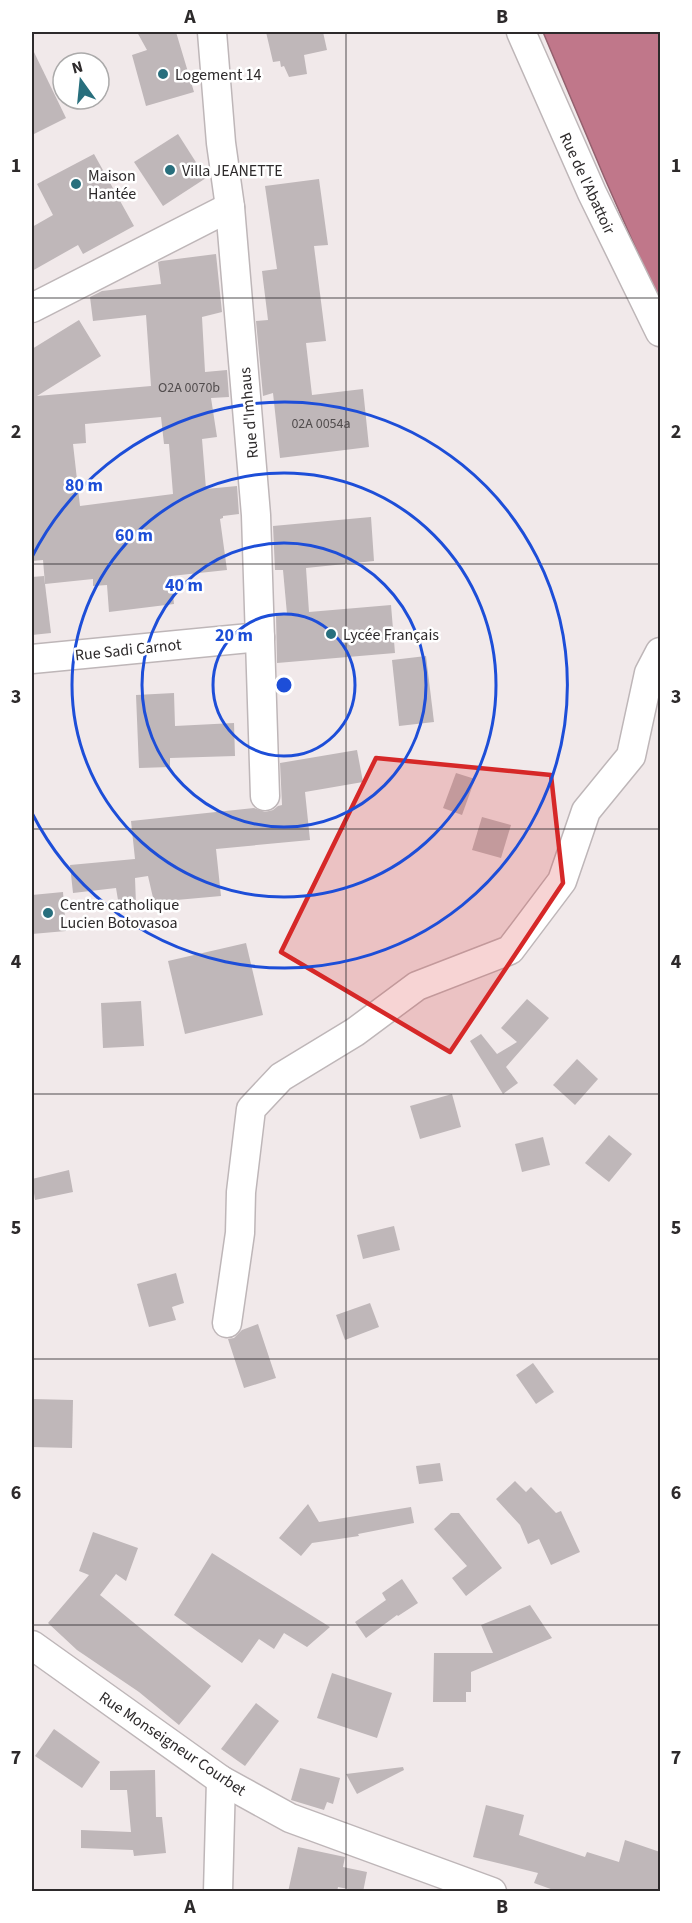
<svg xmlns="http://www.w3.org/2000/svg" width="692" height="1923" font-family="'Source Sans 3',sans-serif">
<rect width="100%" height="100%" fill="#f1e9ea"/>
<polygon fill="#c0778a" stroke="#94606e" stroke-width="1.5" points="543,32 660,32 660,303 605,179"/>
<g fill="#bfb7b9" fill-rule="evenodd">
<polygon points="137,32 176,32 194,92 146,106 132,55 147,50"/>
<polygon points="266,32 323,32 327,50 304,55 307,74 289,77 284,66 281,67 280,61 273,62"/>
<polygon points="32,48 66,118 32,135"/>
<polygon points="178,134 206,178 163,206 134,162"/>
<polygon points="94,154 134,226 83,254 78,245 32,271 32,227 53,215 37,184"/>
<polygon points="319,179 328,245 314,246 326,341 306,343 312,395 363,389 369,447 280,458 273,393 263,396 256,321 268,320 262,271 277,269 265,186"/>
<path d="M216,254l6,58 -20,5 3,55 22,-2 2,27 -18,1 6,39 -15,2 4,50 31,-3 2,28 -16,2v2l-3,1 7,51 -56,6 3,28 -65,8 -2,-27 -14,1v-7l-48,5 -2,-24 -11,1v-212l47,-29 22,36 -64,40 114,-10 -5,-71 -53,6 -3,-24 12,-6 59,-7 -3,-22 3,-1zM161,417l3,27h5l4,50 -93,12 -7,-62 13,-1 -1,-19z"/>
<polygon points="371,517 374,561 306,568 309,612 391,605 395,653 277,663 276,615 287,614 283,570 275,570 273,526"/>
<polygon points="44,576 51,633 32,635 32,577"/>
<polygon points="426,656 434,722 399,726 392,660"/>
<polygon points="174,693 175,726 234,723 235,756 170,758 170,767 139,768 136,695"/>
<polygon points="357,750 363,782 305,792 310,840 216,849 221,896 154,902 148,876 135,878 136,904 119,906 116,888 73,893 70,865 135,859 131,821 254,808 265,812 273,810 278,806 282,805 280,763"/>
<polygon points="456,773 475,779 462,815 443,808"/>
<polygon points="482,817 511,825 501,858 472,850"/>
<polygon points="63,892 66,931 32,934 32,895"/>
<polygon points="246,943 263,1015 185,1034 168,961"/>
<polygon points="527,999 549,1018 506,1067 518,1083 503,1094 470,1041 481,1034 497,1054 517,1042 501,1028"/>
<polygon points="141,1001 144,1046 103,1048 101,1003"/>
<polygon points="577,1059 598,1079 575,1105 553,1085"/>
<polygon points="452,1094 461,1127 420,1139 410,1106"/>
<polygon points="609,1135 632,1154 609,1182 585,1163"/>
<polygon points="543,1137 550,1165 522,1172 515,1144"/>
<polygon points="69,1170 73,1192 35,1200 32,1179"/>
<polygon points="394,1226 400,1250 363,1259 357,1235"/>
<polygon points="176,1273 184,1303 172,1307 176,1320 149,1327 137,1284"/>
<polygon points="370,1303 379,1327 345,1340 336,1315"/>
<polygon points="258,1324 276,1378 244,1388 228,1339 234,1338 242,1330"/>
<polygon points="533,1363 554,1392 536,1404 516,1375"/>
<polygon points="32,1399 73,1400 72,1448 32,1447"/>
<polygon points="440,1463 443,1481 419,1484 416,1466"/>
<polygon points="515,1481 526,1492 531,1487 556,1513 561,1511 580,1552 551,1565 539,1539 528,1544 520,1525 496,1499"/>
<polygon points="308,1504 319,1522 411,1507 414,1523 358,1534 359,1536 312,1543 301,1556 279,1538"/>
<polygon points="451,1513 459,1513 502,1568 466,1596 452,1578 467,1566 434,1529"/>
<polygon points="93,1532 138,1548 126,1581 116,1574 100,1595 211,1686 179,1725 139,1692 77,1650 48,1623 89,1575 79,1571"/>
<polygon points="212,1553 258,1582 330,1627 307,1647 284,1633 274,1649 259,1639 242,1663 174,1615"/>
<polygon points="402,1579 418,1603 398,1616 397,1615 366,1638 355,1622 386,1600 382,1593"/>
<polygon points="530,1605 552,1638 471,1672 471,1692 466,1692 466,1702 433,1702 434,1653 493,1653 481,1625"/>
<polygon points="332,1673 392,1693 377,1738 317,1718"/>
<polygon points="256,1703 279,1721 245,1766 221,1749"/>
<polygon points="54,1729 100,1762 82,1788 35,1756"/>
<polygon points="403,1767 404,1770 357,1794 346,1774"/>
<polygon points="300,1768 340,1778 333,1804 327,1802 324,1810 291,1800"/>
<polygon points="155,1770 156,1817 162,1817 166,1853 134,1856 133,1850 81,1848 81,1830 131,1832 127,1790 110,1790 110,1771"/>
<polygon points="486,1805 524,1815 519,1835 585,1857 587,1852 619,1862 625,1840 660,1852 660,1892 559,1892 534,1883 538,1873 473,1857"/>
<polygon points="298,1847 345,1857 343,1867 367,1872 363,1892 338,1887 337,1892 288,1892"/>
</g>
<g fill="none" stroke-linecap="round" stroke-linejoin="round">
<g stroke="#beb6b8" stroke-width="31">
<g id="minor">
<polyline points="212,32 221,143 230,207 256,515 265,796"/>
<polyline points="521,32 592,193 660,332"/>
<polyline points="32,308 230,207"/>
<polyline points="32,659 260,637"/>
<polyline points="227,1323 240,1233 241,1192 251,1109 281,1077 355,1032 417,986 510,950 562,881 586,811 631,756 649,673 660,652"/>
<polyline points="32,1645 221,1780 290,1818 492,1892"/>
<polyline points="218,1892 221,1780"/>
</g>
</g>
<use href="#minor" stroke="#fff" stroke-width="28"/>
</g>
<path fill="#d62828" fill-opacity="0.2" stroke="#d62828" stroke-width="4.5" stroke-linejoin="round" d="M376,758l175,17 12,108 -113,169 -169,-100z"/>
<path fill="none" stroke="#2d2a2b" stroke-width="1.5" stroke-opacity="0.55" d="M346,32v1860M32,298h628M32,564h628M32,829h628M32,1094h628M32,1359h628M32,1625h628"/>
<g fill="none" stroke="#1d4ed8" stroke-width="3">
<circle cx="284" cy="685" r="71"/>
<circle cx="284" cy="685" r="142"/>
<circle cx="284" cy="685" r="212"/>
<path d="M32 557A283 283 0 1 1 32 813"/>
</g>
<g fill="#286f7d" stroke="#fff" stroke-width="2">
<circle cx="163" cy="74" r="6"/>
<circle cx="170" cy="170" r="6"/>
<circle cx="76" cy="184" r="6"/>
<circle cx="331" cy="634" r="6"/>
<circle cx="48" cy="913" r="6"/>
</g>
<g text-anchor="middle" stroke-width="5" stroke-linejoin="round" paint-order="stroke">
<g font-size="14" fill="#524d4e">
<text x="189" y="392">O2A 0070b</text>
<text x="321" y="428">02A 0054a</text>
</g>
<g font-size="16" fill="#2d2a2b" stroke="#fff" text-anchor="start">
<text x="175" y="80">Logement 14</text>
<text x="182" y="176">Villa JEANETTE</text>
<text x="88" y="181">Maison<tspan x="88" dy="18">Hantée</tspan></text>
<text x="343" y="640">Lycée Français</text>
<text x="60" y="910">Centre catholique<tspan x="60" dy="18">Lucien Botovasoa</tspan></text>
</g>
<g font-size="16" fill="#2d2a2b" stroke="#fff">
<text transform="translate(588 183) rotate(65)" y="6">Rue de l'Abattoir</text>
<text transform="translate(248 413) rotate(-95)" y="6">Rue d'Imhaus</text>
<text transform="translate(128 649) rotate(-6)" y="6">Rue Sadi Carnot</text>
<text transform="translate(173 1743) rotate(34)" y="6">Rue Monseigneur Courbet</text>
</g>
</g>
<circle cx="284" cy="685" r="9" fill="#1d4ed8" stroke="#fff" stroke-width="3"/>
<g font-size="18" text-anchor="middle" font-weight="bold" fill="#1d4ed8" stroke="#fff" stroke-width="5" stroke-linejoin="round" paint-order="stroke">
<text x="84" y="491">80 m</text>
<text x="134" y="541">60 m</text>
<text x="184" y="591">40 m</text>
<text x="234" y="641">20 m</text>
</g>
<rect width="692" height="1923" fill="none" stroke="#ffffff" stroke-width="66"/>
<g transform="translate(81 81) rotate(345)"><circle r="28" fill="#ffffff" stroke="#abaaaa" stroke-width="1.5"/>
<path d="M0-4.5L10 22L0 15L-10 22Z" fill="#286f7d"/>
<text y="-9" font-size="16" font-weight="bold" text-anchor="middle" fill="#2d2a2b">N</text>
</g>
<rect x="33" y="33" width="626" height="1857" fill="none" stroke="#2d2a2b" stroke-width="2"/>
<g font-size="20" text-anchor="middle" font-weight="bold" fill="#2d2a2b">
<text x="190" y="23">A</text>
<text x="502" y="23">B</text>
<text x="16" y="172">1</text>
<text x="676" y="172">1</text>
<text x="16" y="438">2</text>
<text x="676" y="438">2</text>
<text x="16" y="703">3</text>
<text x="676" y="703">3</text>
<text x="16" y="968">4</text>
<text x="676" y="968">4</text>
<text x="16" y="1234">5</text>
<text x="676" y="1234">5</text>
<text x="16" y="1499">6</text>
<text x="676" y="1499">6</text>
<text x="16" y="1764">7</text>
<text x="676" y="1764">7</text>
<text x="190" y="1913">A</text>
<text x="502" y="1913">B</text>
</g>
</svg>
